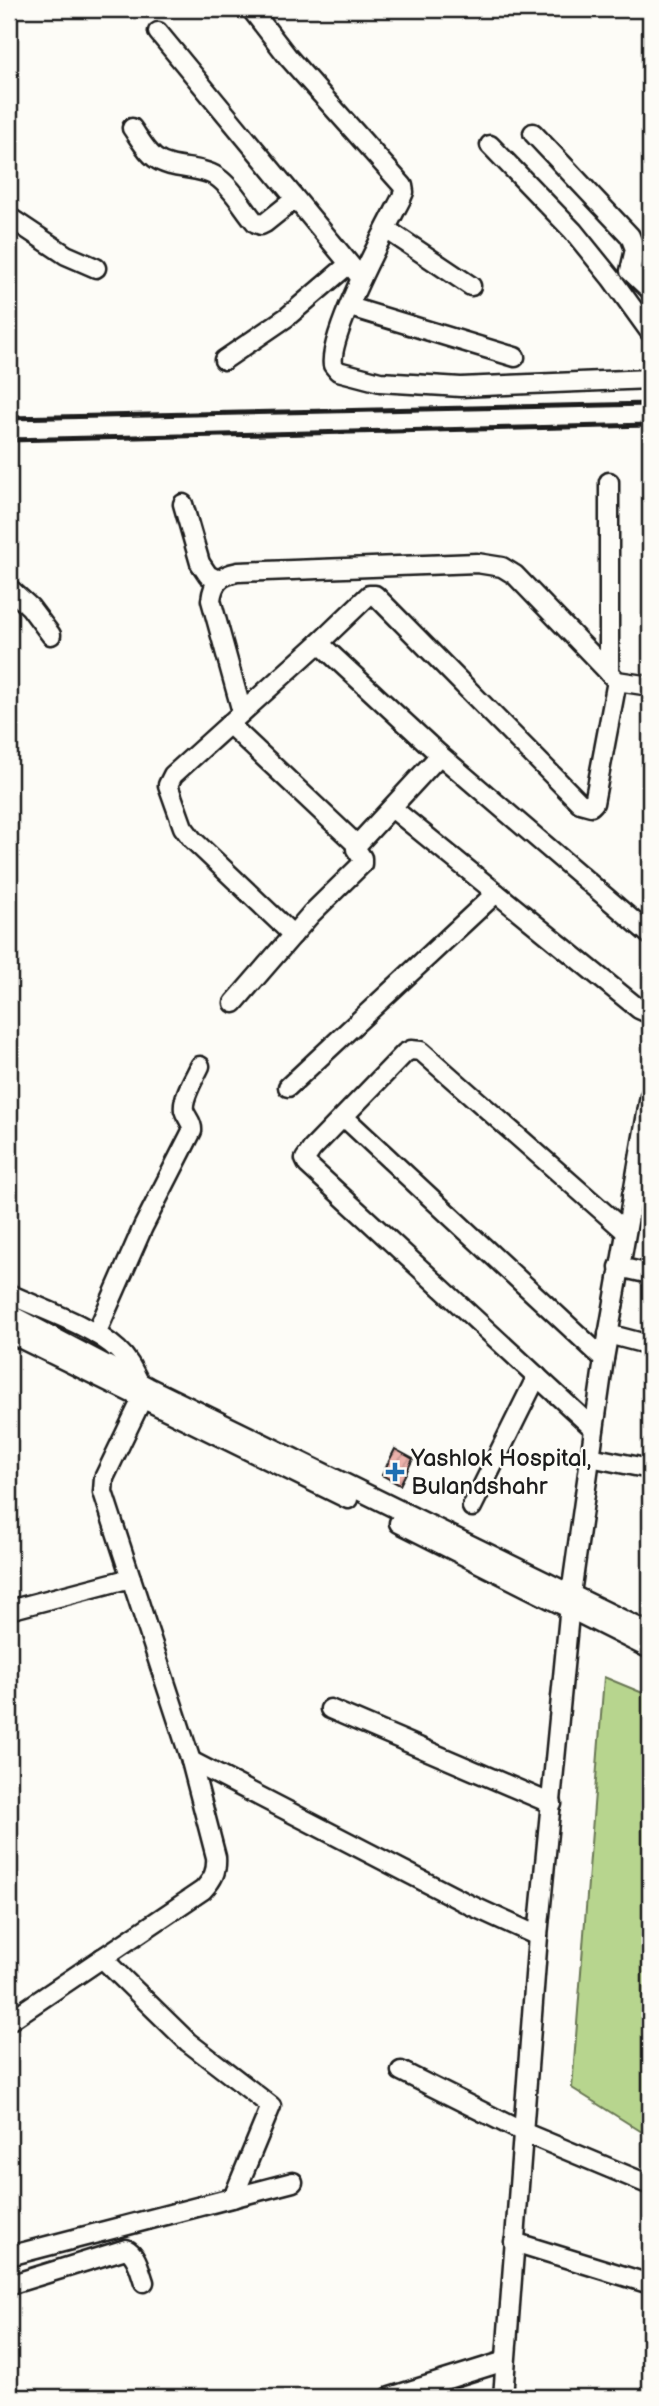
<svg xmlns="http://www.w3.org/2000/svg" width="659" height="2406" font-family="'Balsamiq Sans',sans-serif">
<defs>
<pattern id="building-hatch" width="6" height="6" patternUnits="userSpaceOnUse" patternTransform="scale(1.75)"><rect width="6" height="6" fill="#ecb1ab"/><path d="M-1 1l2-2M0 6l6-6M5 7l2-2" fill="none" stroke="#ca9893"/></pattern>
</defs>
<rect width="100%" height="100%" fill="#fdfcf7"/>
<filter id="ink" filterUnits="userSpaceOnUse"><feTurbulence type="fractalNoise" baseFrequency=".0143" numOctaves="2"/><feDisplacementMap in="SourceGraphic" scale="14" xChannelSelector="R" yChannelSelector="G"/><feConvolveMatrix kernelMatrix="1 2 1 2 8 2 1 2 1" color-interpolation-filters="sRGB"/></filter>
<g filter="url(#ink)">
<polygon fill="#b7d58e" stroke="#6a7855" stroke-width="2" points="604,1677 650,1696 650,2137 572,2088"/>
<polygon fill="url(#building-hatch)" stroke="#1c1c1c" stroke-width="2" points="395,1449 413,1459 400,1485 382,1475"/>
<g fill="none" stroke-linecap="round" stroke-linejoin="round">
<g stroke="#1c1c1c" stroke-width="23">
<g id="minor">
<path d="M251,9l37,48 115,129 1,6 -3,7c-16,31 -73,137 -68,166l5,6 42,11 81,5 189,-8"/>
<polyline points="158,32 361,278"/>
<path d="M132,128c7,10 14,23 23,30 17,13 44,7 62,19 16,11 26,31 39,46l5,2 4,-2 30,-24"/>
<polyline points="533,133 630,236 635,249 630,271 650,290"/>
<polyline points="490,145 573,231 611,278 650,332"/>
<polyline points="9,217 66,255 96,268"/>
<polyline points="386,229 471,286"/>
<polyline points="350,307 515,357"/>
<polyline points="224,360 287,317 349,264"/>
<polyline points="609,482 609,673"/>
<polyline points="183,504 200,563 208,575 218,580"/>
<polyline points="9,588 30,607 51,635"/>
<polyline points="319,643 440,755 650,935"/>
<path d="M242,712l-31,-112c2,-18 10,-25 27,-28l239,-9 25,4 13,8 102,106 33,5"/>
<polyline points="229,724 357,845"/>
<polyline points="392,808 639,1009 650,1014"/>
<polyline points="293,935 192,839 183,827 168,785 173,775 319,643 369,595 375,595 378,598 580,803 591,806 594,803 617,681"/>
<polyline points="234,1003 311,914 362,864 362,858 356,849 357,845 440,755"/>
<polyline points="288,1087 496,893"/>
<polyline points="344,1117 604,1359"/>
<polyline points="632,1195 650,1199"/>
<polyline points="619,1267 650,1274"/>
<path d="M9,1294c32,15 84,32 109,56 10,9 15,20 21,32"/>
<polyline points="9,1314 148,1387 650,1633"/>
<polyline points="9,1333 348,1499"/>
<path d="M96,1334l47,-107 49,-96c1,-9 -6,-13 -8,-21 -2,-13 11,-33 16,-44"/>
<polyline points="608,1334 650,1345"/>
<polyline points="594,1429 308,1165 305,1159 312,1149 405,1053 411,1050 421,1051 625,1231"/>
<polyline points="590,1457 650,1469"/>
<polyline points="472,1507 537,1376"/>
<polyline points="399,1523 650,1649"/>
<polyline points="9,1610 131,1578 103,1492 104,1478 142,1399"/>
<polyline points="330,1709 552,1804"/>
<polyline points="191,1761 468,1904 538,1936"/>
<polyline points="102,1958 188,2042 271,2106 233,2198"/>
<path d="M9,2021l194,-131c10,-11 14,-18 13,-33l-25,-96 -60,-183"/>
<polyline points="401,2071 523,2132 650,2185"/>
<polyline points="514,2242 650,2284"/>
<polyline points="9,2256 293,2182"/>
<path d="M9,2285l117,-36c11,5 14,22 18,33"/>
<polyline points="390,2397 505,2361"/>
<polyline points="503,2397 538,1936 571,1594 604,1359 650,1096"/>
</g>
</g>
<use href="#minor" stroke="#fdfcf7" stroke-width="18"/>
<g stroke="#1c1c1c" stroke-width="5">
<polyline points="9,418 650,404"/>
<polyline points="9,440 650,425"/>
</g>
</g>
</g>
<path fill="#1f6fb2" stroke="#fdfcf7" stroke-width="2.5" d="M391.5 1461.5h7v7h7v7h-7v7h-7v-7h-7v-7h7z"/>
<g text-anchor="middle" stroke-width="5" stroke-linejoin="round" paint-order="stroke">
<g font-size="24" fill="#1c1c1c" stroke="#fdfcf7" text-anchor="start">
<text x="411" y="1466">Yashlok Hospital,<tspan x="411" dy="28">Bulandshahr</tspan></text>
</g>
</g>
<rect width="659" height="2406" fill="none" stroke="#fdfcf7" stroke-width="35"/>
<rect x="18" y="18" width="624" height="2371" fill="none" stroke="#1c1c1c" stroke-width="2.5" filter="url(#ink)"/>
</svg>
